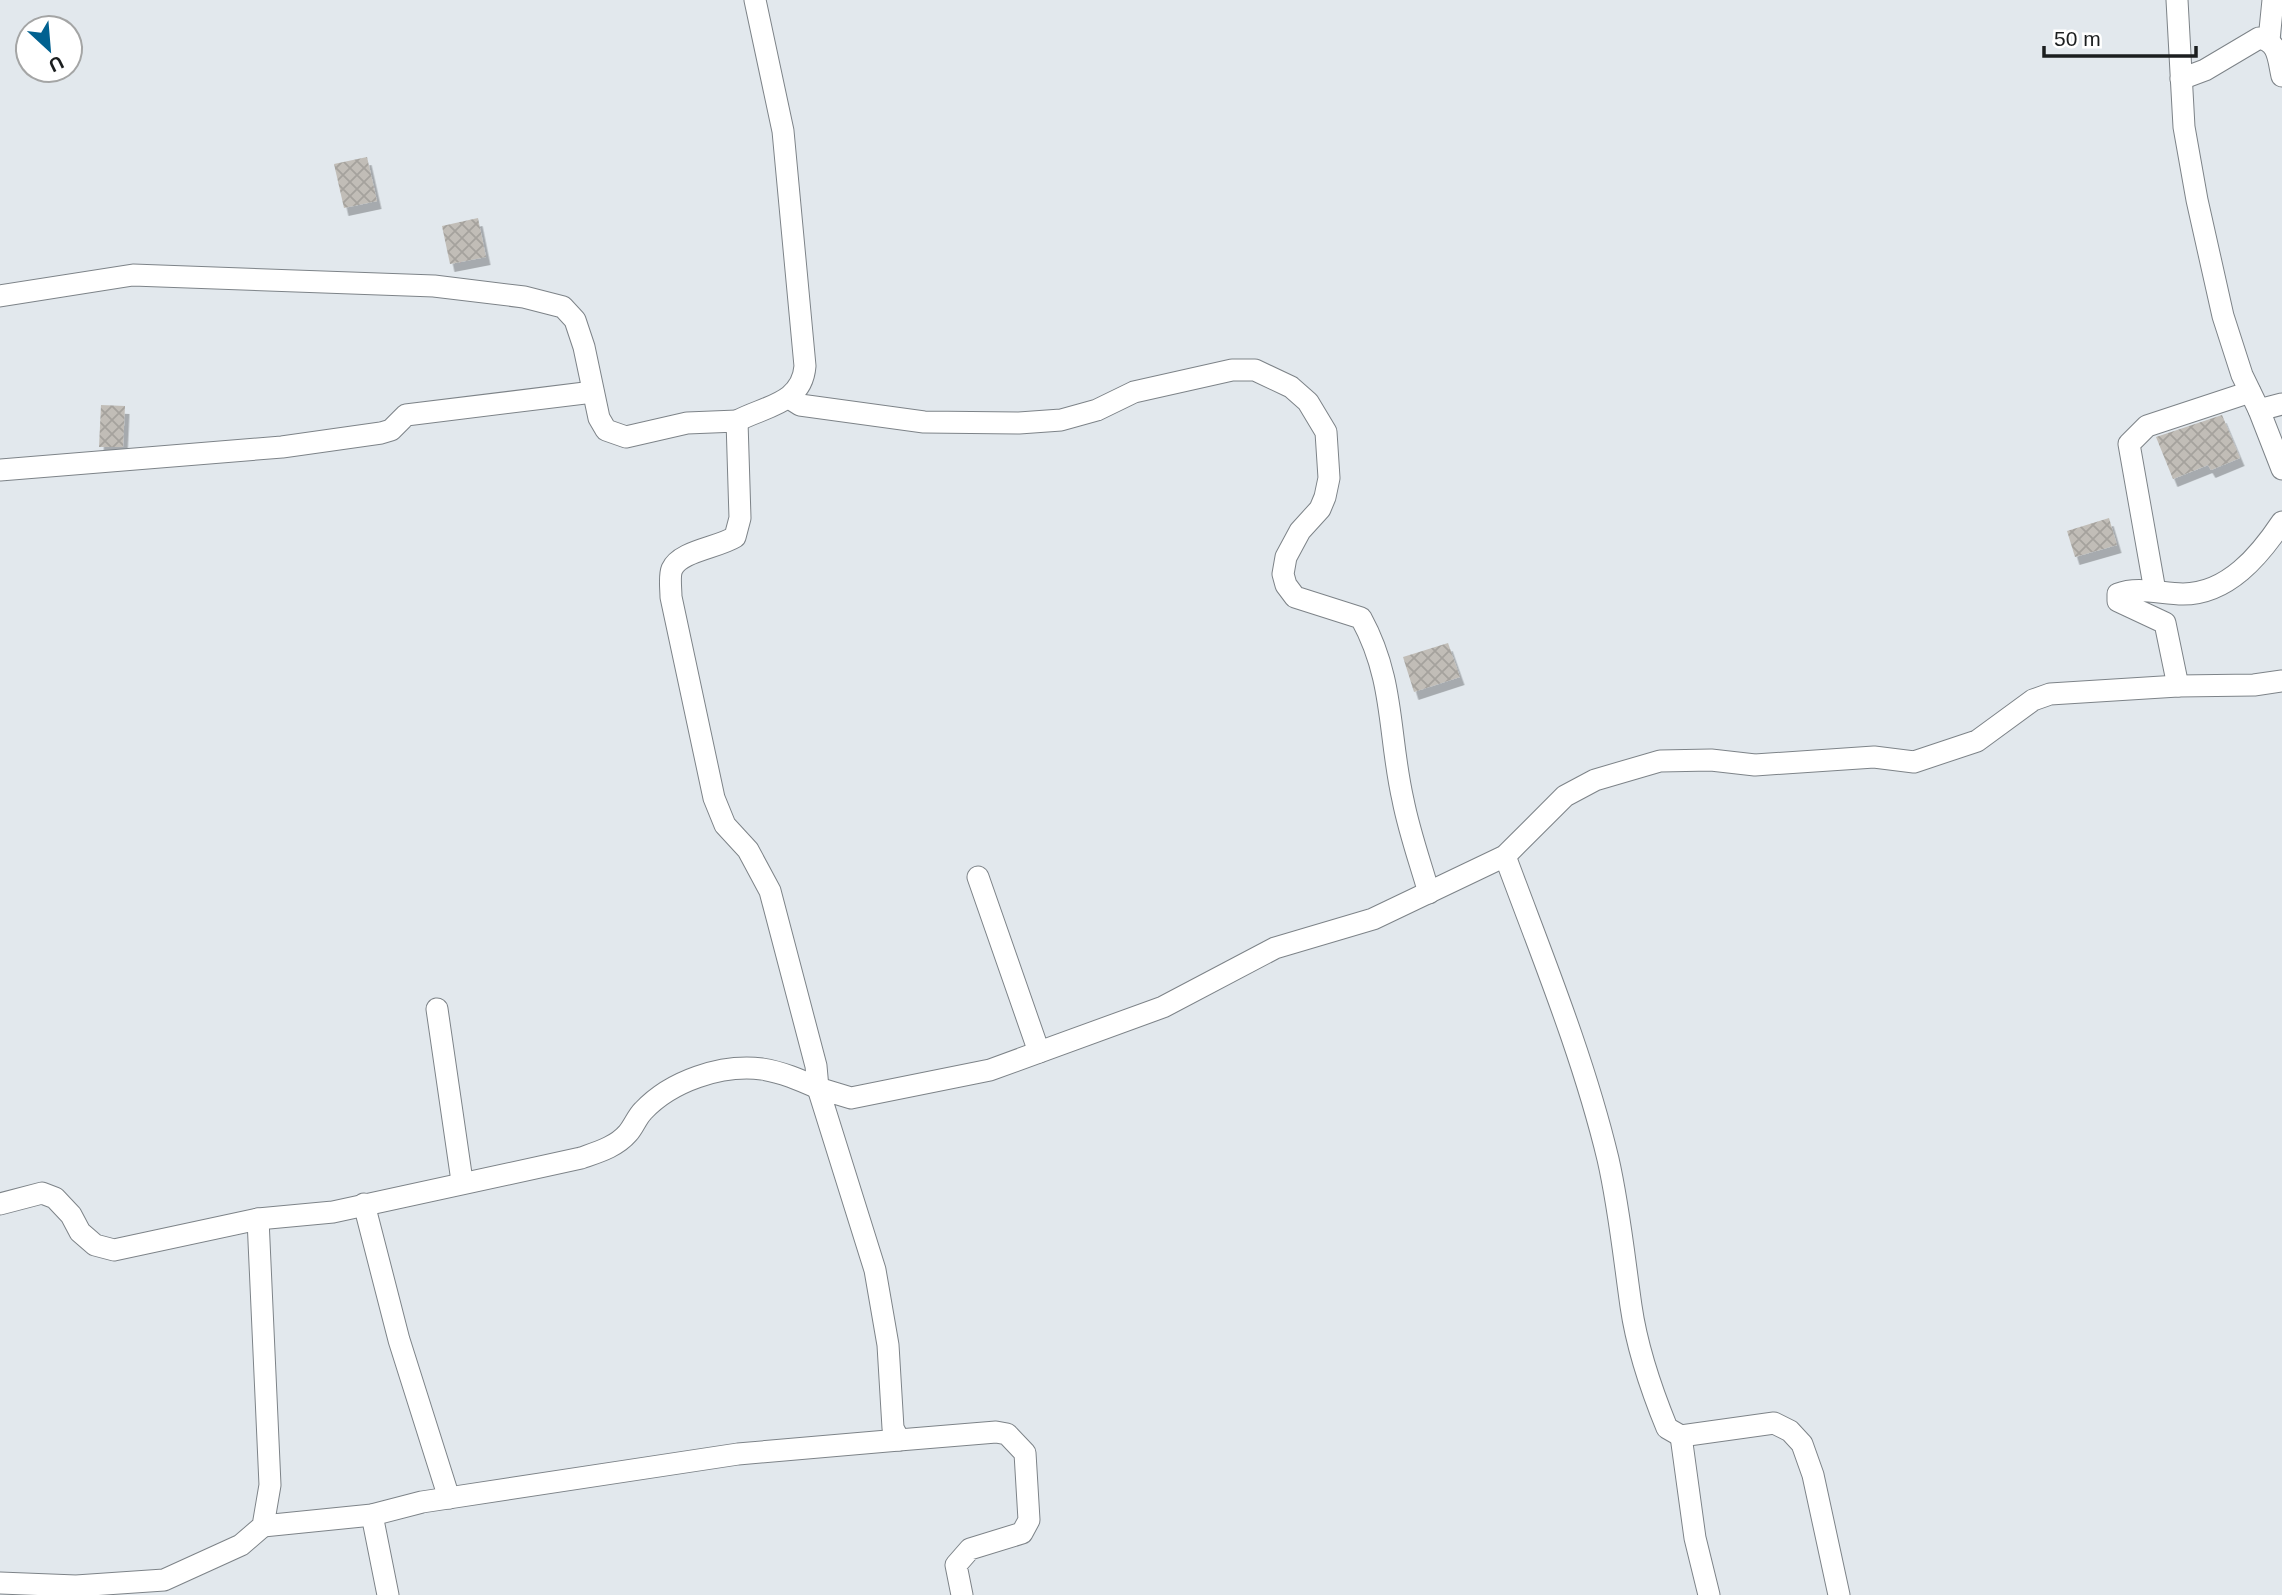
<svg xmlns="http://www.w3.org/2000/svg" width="2282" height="1595" font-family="Helvetica,sans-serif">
<defs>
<pattern id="building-cross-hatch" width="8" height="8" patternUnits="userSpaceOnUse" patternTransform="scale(1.75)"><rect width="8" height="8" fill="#c1bdb7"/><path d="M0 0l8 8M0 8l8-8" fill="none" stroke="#a5a29d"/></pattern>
<filter id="shadow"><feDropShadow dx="4.5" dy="8" stdDeviation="0" flood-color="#0004"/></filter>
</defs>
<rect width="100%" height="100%" fill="#e2e8ed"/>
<g fill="url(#building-cross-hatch)" filter="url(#shadow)">
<polygon points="367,157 377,201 344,208 334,164"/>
<polygon points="478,218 486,257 450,264 442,226"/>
<polygon points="101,405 125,406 123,447 99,447"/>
<polygon points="2222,415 2240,458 2211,470 2208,465 2173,479 2156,437"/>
<polygon points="2109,518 2117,545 2075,557 2067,531"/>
<polygon points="1448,643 1460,677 1414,692 1403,657"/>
</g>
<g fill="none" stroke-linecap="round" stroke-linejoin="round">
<g stroke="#7d8388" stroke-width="23">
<g id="street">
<polyline points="2177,0 2184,127 2197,200 2223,316 2242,375 2259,410 2282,404"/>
<polyline points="2269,40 2273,0"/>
<path d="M2181,79l24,-9 54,-32c20,4 19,21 23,38"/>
<path d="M0,296l133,-21 301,11 90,11 39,10 12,13 9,27 15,71 7,12 20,7 61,-14 50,-2 3,97 -5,19c-18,11 -55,14 -63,32 -3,7 -1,20 -1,28l43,201 11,27 23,25 22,41 46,175 2,22c-18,-8 -36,-16 -56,-19 -41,-5 -91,12 -119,42 -6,6 -9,15 -15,22 -12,14 -30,19 -47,25l-248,54 -75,7 -144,31 -19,-5 -15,-13 -9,-17 -16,-17 -13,-5 -42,11"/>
<path d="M789,398l11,7 124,17 95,1 42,-3 36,-10 37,-18 98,-22h23l36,17 17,15 18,30 3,46 -4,19 -5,12 -20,22 -14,26 -3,17 3,11 9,12 66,21c34,62 27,116 42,182 6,31 17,62 26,93"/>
<polyline points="2259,410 2282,469"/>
<path d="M737,421c28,-15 65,-17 68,-55l-22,-235 -28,-131"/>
<polyline points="0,470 282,447 381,433 391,430 406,415 593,392"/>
<polyline points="2155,591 2129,444 2147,426 2250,392"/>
<path d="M2178,686l-13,-63 -47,-22v-7c20,-8 44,0 65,0 45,0 77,-39 99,-72"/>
<path d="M1505,856c37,100 78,199 103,303 11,48 16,98 23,147 6,42 20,83 36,122l14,8 93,-13 16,8 12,13 11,31 26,120"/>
<polyline points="978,877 1039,1052"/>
<polyline points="437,1009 462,1181"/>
<polyline points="364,1204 399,1340 449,1498"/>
<polyline points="1681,1436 1695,1538 1709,1595"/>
<polyline points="372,1515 388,1595"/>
<polyline points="263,1526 372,1515 422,1502 738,1454 899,1440"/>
<polyline points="0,1583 76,1586 164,1580 241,1545 263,1526 270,1485 258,1219"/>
<polyline points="962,1595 956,1565 970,1549 1022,1533 1029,1520 1025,1453 1007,1434 996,1432 899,1440 893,1428 888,1345 875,1270 818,1088 851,1098 990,1070 1163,1007 1275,948 1373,919 1505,856 1565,796 1595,780 1660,761 1711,760 1755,765 1874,757 1914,762 1977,741 2033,700 2050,694 2178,686 2254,685 2282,681"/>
</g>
</g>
<use href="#street" stroke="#fff" stroke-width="21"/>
</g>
<g transform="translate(49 49) rotate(154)"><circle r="33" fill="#ffffff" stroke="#a4a5a5" stroke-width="2"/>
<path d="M0-5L12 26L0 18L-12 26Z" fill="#016190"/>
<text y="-10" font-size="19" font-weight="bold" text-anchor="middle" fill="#1b1e1f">U</text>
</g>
<path d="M2044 46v10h152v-10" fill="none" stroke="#1b1e1f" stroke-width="3.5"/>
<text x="2054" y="46" font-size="21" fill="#1b1e1f" stroke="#ffffff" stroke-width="5" paint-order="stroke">50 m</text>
</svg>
